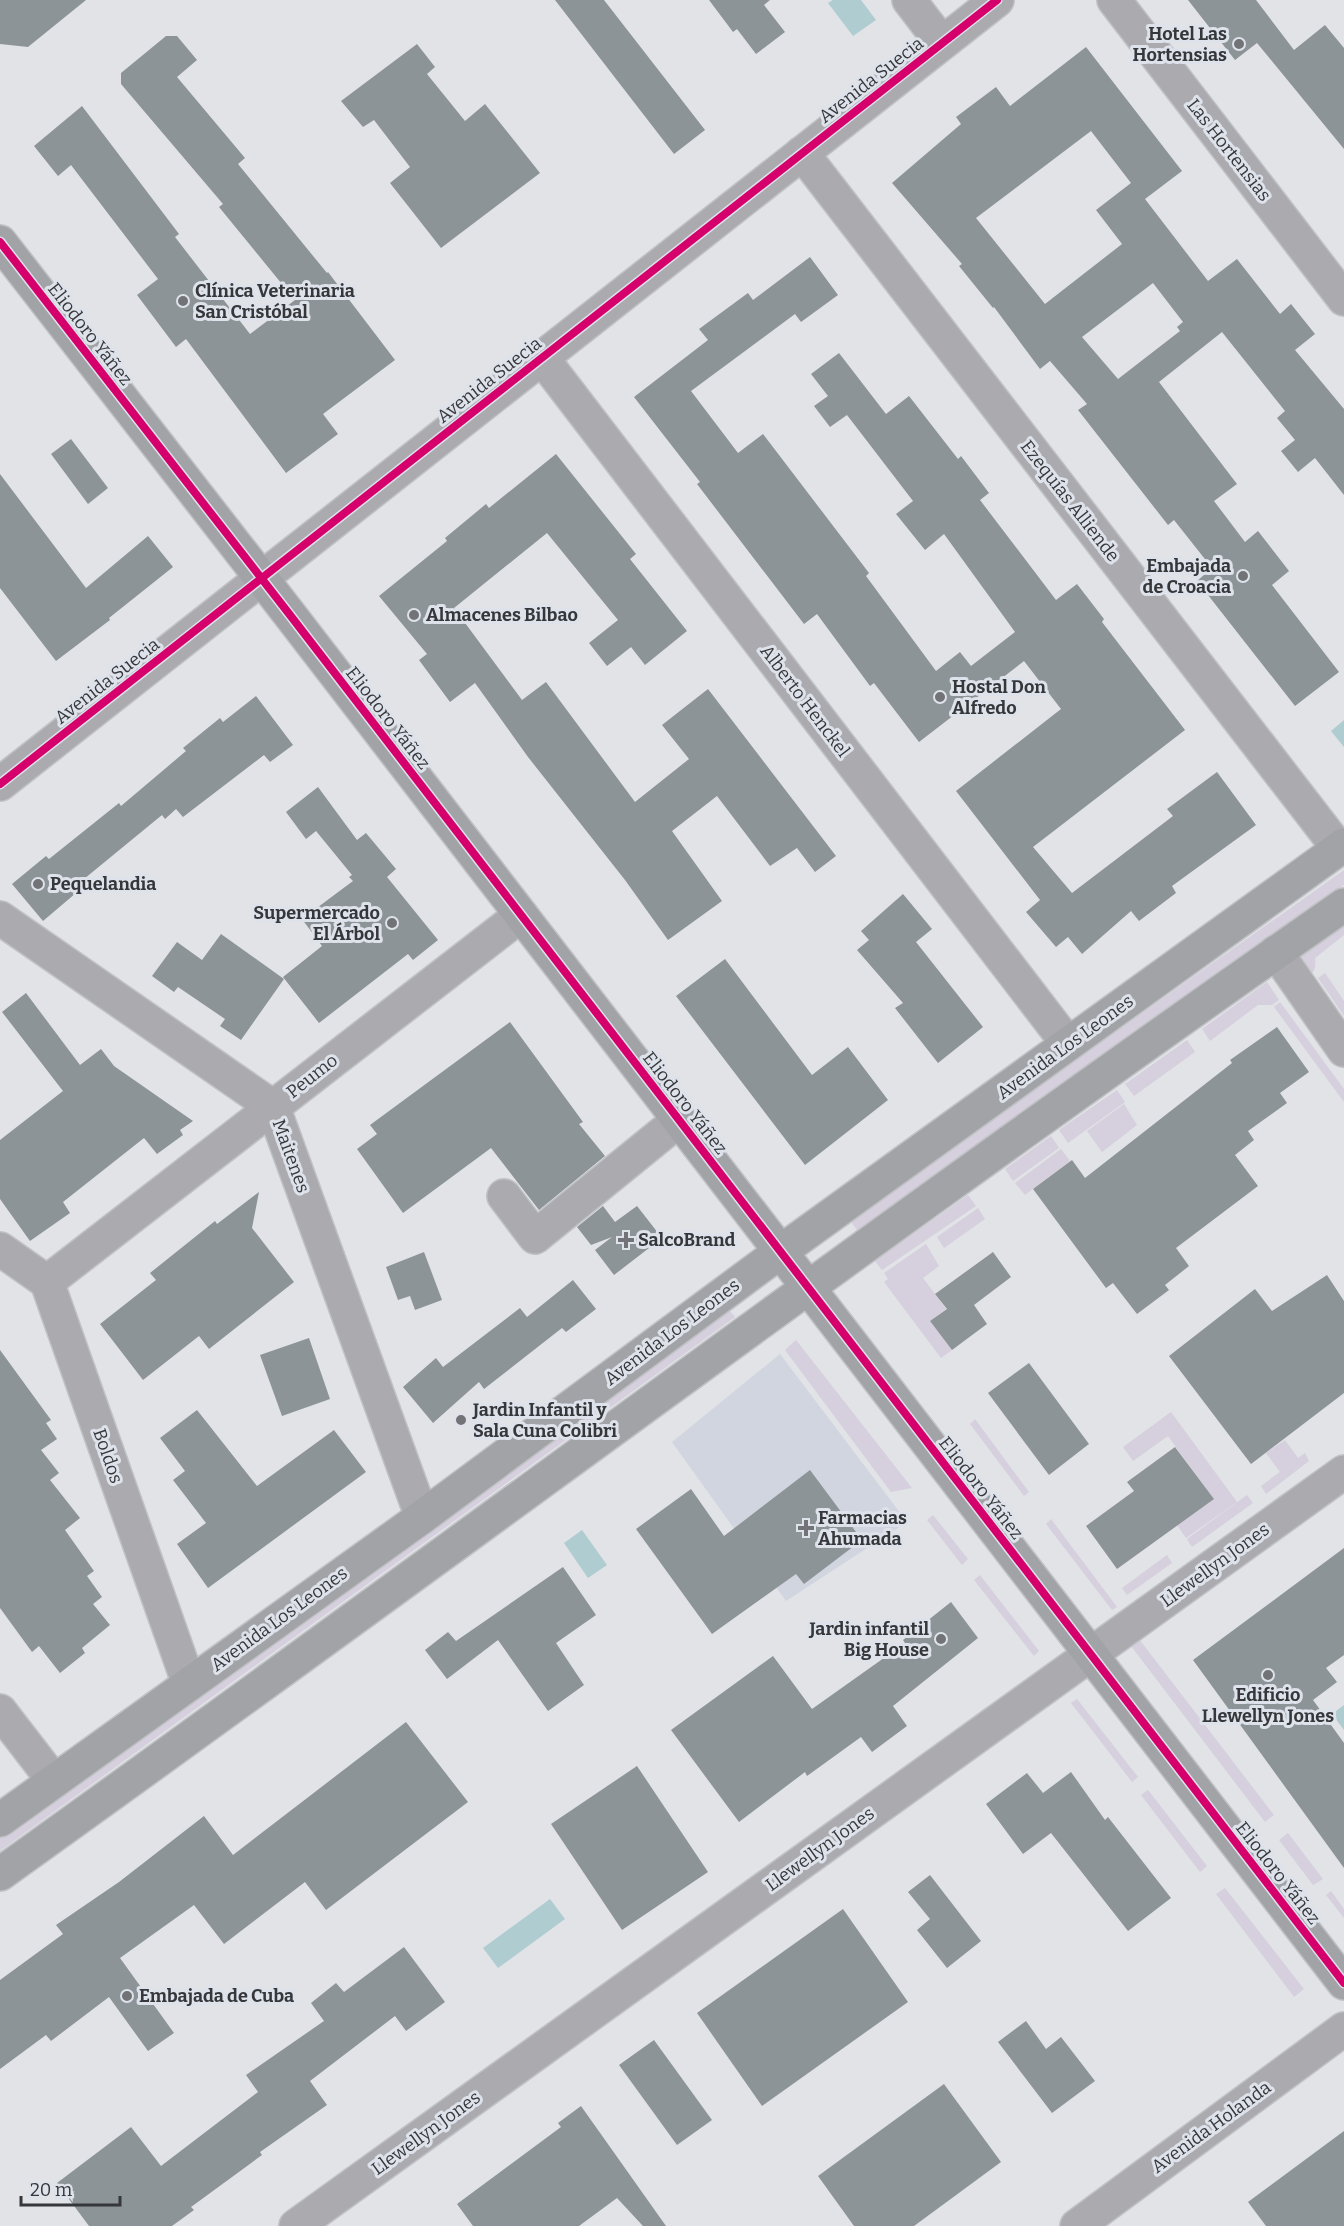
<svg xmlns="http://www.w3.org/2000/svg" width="1344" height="2226" font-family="Bitter,serif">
<rect width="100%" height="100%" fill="#e1e3e7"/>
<polygon fill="#d1d5df" points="780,1354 907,1522 786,1601 672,1442"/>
<g fill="#d6cfdd">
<polygon points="1344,870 1344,885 857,1230 850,1220"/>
<path d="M1344,921v14l-29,23c2,11 -2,16 -11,23l-14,-22z"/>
<polygon points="1325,973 1344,1001 1344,1016 1318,978"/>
<polygon points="1267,982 1279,1000 1272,1005 1258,1005 1210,1041 1202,1029"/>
<polygon points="1280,1002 1344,1089 1344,1102 1274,1007"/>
<polygon points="1187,1040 1195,1052 1134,1096 1125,1084"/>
<polygon points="1117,1090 1125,1102 1068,1143 1059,1130"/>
<polygon points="1124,1104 1137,1125 1102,1152 1087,1131"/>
<polygon points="1051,1136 1059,1148 1013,1181 1005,1169"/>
<polygon points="1061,1149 1070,1161 1025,1195 1015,1183"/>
<polygon points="968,1195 976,1206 882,1270 875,1261"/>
<polygon points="978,1208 985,1219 944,1248 937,1237"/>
<polygon points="926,1244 939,1266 923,1278 946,1309 930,1321 952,1350 941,1358 884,1282 888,1279 884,1273"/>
<polygon points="729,1310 735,1317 0,1851 0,1838"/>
<polygon points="796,1340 912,1488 891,1492 785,1350"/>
<polygon points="1171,1412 1237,1502 1186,1538 1177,1525 1213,1498 1168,1436 1133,1461 1123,1447"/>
<polygon points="975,1419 1029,1492 1024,1496 970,1424"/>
<polygon points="1285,1440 1298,1458 1305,1453 1309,1461 1266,1494 1261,1486 1280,1472 1266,1453"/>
<polygon points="1247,1495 1253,1503 1192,1547 1187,1539"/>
<polygon points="933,1515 968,1559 962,1565 927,1520"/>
<polygon points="1051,1519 1117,1607 1112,1610 1046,1524"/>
<polygon points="1167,1555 1172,1563 1127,1595 1122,1588"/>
<polygon points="980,1575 1039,1651 1034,1656 974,1580"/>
<polygon points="1139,1639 1274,1815 1265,1822 1131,1646"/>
<polygon points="1077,1699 1138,1777 1132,1782 1071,1703"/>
<polygon points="1148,1790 1207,1866 1200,1872 1141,1795"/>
<polygon points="1288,1833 1323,1879 1313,1885 1279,1840"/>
<polygon points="1225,1888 1304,1989 1294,1997 1216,1894"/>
<polygon points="1331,1891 1344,1909 1344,1918 1326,1895"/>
</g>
<g fill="#afccd1">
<polygon points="833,0 861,0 876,20 853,36 828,3"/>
<polygon points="1344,720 1344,747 1331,731"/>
<polygon points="582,1530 607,1565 588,1578 564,1543"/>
<polygon points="1344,1705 1344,1730 1332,1714"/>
<polygon points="550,1899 565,1919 498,1968 483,1948"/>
</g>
<g fill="#8d9498" fill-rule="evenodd">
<polygon points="0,0 86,0 28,47 0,44"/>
<polygon points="555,0 604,0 705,130 674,154"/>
<polygon points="709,0 770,0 764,5 785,32 756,54 737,29 733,32"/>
<polygon points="1188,0 1256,0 1294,50 1325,25 1344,48 1344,149 1257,43 1235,60"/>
<polygon points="166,36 177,36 197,60 177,77 245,158 238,164 327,273 328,272 395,360 323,414 338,434 286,473 186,339 176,347 137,295 158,279 71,165 58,176 34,146 82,106 179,234 175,237 250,334 295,300 219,207 223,204 121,84 121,73"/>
<polygon points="417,44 435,67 427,74 465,121 485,104 540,173 441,248 390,183 410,167 374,120 363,127 341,101"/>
<path d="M1086,47l96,124 -37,28 63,82 29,-22 43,55 11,-10 24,30 -20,16 49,59v86l-29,-37 -17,14 -17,-21 14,-11 -18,-22 8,-7 -63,-79 -63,50 78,102 -23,17 31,41 13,-11 31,40 -17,14 67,87 -44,34 -98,-125 15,-13 -38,-48 -6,5 -90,-115 9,-6 -37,-43 -10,8 -46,-62 -1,1 -34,-42 3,-2 -70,-81 69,-59 -5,-7 40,-30 14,19zM1091,131l40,52 -35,27 26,34 -77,60 -69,-86zM1153,283l30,39 -6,5 3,4 -62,48 -36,-42z"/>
<polygon points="810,257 838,295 801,322 795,314 691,391 738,453 763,434 869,573 866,576 936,671 960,652 971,666 1015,632 944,534 925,550 896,514 913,501 847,415 830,427 814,406 828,396 811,374 839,353 886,414 909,396 958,459 961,456 989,493 980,500 1056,600 1077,584 1104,619 1102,622 1185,730 1033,847 1072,893 1173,816 1167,809 1217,772 1256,825 1172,886 1176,893 1139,921 1131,911 1082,954 1068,937 1056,947 1026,912 1040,900 956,791 1061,709 1024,661 919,742 874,683 870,686 817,614 804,624 697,484 700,482 634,397 708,340 699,329 748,293 753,300"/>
<polygon points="71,439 108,488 88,504 51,454"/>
<polygon points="556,454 636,554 630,559 687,631 645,665 631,647 607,666 589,643 618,620 547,533 454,608 522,700 546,682 635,802 689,759 662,725 708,689 836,856 815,872 797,848 770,866 717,796 672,831 722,901 668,940 625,880 528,757 475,683 450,702 419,660 427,654 379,596 447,541 445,538 486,504 489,508"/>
<polygon points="0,474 86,588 148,536 173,567 109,618 110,620 56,661 0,588"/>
<polygon points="256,696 293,745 270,762 264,755 183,817 176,809 165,819 162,815 73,888 76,893 43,921 12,884 46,856 49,859 119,803 121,806 186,751 183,748 220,718 223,722"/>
<polygon points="318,787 357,840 366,833 396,869 387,877 438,940 413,960 408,954 319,1023 283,977 322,946 302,919 353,881 349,877 352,875 316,831 306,839 286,812"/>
<polygon points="903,894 932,929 916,942 983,1027 938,1063 895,1008 903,1003 857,950 869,940 861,931"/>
<polygon points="221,934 284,979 241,1040 220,1026 225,1019 178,987 174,992 152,976 177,942 202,960"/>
<polygon points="725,959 812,1075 848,1047 888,1100 805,1165 676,996"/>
<polygon points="26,993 80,1065 101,1049 114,1066 193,1121 180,1130 183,1135 157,1154 144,1138 63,1202 70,1213 30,1241 0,1199 0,1140 63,1091 2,1012"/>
<polygon points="510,1022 583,1122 579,1124 605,1156 539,1210 491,1148 403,1213 357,1149 377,1134 370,1125"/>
<polygon points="1277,1027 1309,1072 1280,1093 1287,1103 1248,1131 1254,1140 1235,1155 1258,1186 1176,1248 1189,1266 1165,1285 1169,1290 1137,1314 1113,1283 1106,1288 1033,1189 1072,1160 1085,1178 1232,1063 1230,1060"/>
<polygon points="259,1192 252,1228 294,1282 209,1349 199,1336 143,1380 100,1324 156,1280 150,1273 215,1221 217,1224"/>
<polygon points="603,1206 615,1222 637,1206 662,1238 614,1275 595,1250 612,1237 591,1245 577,1227"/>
<polygon points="424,1252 442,1300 415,1310 410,1296 398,1300 386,1267"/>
<polygon points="993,1252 1011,1277 974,1305 987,1324 952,1350 930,1321 947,1309 935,1294"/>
<polygon points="1327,1275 1344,1301 1344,1393 1251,1464 1169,1356 1255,1289 1272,1311"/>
<polygon points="573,1280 596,1309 566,1332 562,1328 484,1389 479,1382 433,1423 403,1387 436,1358 443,1367 520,1308 527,1317"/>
<polygon points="309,1338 330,1399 282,1416 260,1355"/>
<polygon points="0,1350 51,1420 46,1423 57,1439 41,1450 59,1473 50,1480 80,1518 65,1530 94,1571 87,1576 102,1597 93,1604 110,1625 82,1648 85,1653 60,1673 39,1646 32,1652 0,1608"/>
<polygon points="1029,1363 1089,1444 1049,1475 988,1393"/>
<polygon points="197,1410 257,1486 334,1430 366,1472 208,1588 177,1544 206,1523 173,1480 185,1471 160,1438"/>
<polygon points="1175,1447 1214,1499 1117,1569 1086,1526 1134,1491 1127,1482"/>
<polygon points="810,1470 862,1540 804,1584 796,1574 712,1634 636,1529 691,1489 724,1536"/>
<polygon points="1344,1548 1344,1655 1326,1668 1337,1682 1313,1700 1344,1743 1344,1868 1193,1660"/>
<polygon points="563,1567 596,1615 556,1643 584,1685 548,1711 498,1640 447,1679 425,1650 448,1632 456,1641"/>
<polygon points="951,1602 978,1638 893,1706 907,1726 872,1752 861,1737 807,1776 805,1772 739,1822 671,1730 773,1656 812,1709 905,1643 903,1640"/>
<polygon points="406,1722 468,1802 326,1910 305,1882 224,1944 194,1905 120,1958 174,2033 148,2051 109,1997 51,2041 46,2035 0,2069 0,1980 63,1934 56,1925 119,1882 204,1816 233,1855"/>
<polygon points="637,1766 708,1872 622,1930 551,1824"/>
<polygon points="1071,1772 1105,1820 1108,1817 1171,1898 1128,1931 1051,1833 1023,1854 986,1804 1027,1773 1043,1793"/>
<polygon points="930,1875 981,1941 947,1968 917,1930 930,1919 908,1892"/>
<polygon points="843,1909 908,2002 762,2106 697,2013"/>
<polygon points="404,1947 445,2002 406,2031 395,2016 310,2081 327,2105 260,2152 262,2155 191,2207 194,2210 172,2226 89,2226 57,2183 131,2127 161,2166 258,2092 246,2075 324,2021 311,2003 336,1983 344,1992"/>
<polygon points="1026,2021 1046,2049 1061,2037 1095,2081 1052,2113 998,2042"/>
<polygon points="654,2040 712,2120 677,2145 619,2065"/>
<polygon points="944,2084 1001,2162 914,2226 854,2226 818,2176"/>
<polygon points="581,2106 666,2226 643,2226 617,2198 579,2226 473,2226 457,2204 561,2127 558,2123"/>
<polygon points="1344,2131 1344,2226 1266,2226 1248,2202"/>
</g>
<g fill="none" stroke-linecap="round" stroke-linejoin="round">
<g stroke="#bfc1c4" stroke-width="36">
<g id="minor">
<polyline points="909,0 942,43"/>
<polyline points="1114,0 1344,299"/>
<polyline points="802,153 1339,849"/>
<polyline points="542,358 1068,1044"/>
<polyline points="0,784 997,0"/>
<polyline points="0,918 273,1107 422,1517"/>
<polyline points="1276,952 1344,1050"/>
<polyline points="504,1196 535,1237 679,1120"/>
<polyline points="0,1249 47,1282 189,1684"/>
<polyline points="47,1282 521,915"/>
<polyline points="0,1711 54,1781"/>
<polyline points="296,2226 1344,1472"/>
<polyline points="1077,2226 1344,2029"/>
</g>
</g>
<g stroke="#bfc1c4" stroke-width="36">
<g id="major">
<polyline points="0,242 290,615 1344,1983"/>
<polyline points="0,1820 422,1517 780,1252 1344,845"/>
<path d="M0,1874c449,-321 891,-653 1344,-969"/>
</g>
</g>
<use href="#minor" stroke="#aaaaaf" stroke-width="33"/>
<use href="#major" stroke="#a2a3a7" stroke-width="33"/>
<g stroke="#dee2ea" stroke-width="11">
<g id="cycleway">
<polyline points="0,242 290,615 1344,1983"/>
<polyline points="0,784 997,0"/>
</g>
</g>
<use href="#cycleway" stroke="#d6006c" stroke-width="8"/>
</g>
<g fill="#717377" stroke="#dee2ea" stroke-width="2">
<circle cx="1239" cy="44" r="6"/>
<circle cx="183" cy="301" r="6"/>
<circle cx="1243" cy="576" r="6"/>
<circle cx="414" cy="615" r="6"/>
<circle cx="940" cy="697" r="6"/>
<circle cx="38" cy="884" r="6"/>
<circle cx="392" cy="923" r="6"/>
<path d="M623 1231h6v6h6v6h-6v6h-6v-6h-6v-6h6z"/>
<circle cx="461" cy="1420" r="6"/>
<path d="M803 1519h6v6h6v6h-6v6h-6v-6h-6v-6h6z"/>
<circle cx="941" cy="1639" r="6"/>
<circle cx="1268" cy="1675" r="6"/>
<circle cx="127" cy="1996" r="6"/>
</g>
<g text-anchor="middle" stroke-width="6" stroke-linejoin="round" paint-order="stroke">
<g font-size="18" font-weight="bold" fill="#35373a" stroke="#dee2ea" text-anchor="start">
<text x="1227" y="40" text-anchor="end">Hotel Las<tspan x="1227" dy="21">Hortensias</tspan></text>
<text x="195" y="297">Clínica Veterinaria<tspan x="195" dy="21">San Cristóbal</tspan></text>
<text x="1231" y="572" text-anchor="end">Embajada<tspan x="1231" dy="21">de Croacia</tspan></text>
<text x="426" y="621">Almacenes Bilbao</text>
<text x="952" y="693">Hostal Don<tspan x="952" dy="21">Alfredo</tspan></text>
<text x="50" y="890">Pequelandia</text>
<text x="380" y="919" text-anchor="end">Supermercado<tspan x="380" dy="21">El Árbol</tspan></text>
<text x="638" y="1246">SalcoBrand</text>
<text x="473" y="1416">Jardin Infantil y<tspan x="473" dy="21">Sala Cuna Colibri</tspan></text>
<text x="818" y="1524">Farmacias<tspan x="818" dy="21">Ahumada</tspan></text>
<text x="929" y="1635" text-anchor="end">Jardin infantil<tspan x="929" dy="21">Big House</tspan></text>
<text x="1268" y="1701" text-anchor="middle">Edificio<tspan x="1268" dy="21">Llewellyn Jones</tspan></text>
<text x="139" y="2002">Embajada de Cuba</text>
</g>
<g font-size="18" fill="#35373a" stroke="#dee2ea">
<text transform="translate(871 80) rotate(-38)" y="6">Avenida Suecia</text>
<text transform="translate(1229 150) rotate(52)" y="6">Las Hortensias</text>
<text transform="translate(90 334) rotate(52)" y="6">Eliodoro Yáñez</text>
<text transform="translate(489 380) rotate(-38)" y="6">Avenida Suecia</text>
<text transform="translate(1070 501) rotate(52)" y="6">Ezequías Alliende</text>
<text transform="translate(107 681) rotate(-38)" y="6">Avenida Suecia</text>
<text transform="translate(805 701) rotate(53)" y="6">Alberto Henckel</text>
<text transform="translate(388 718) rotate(52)" y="6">Eliodoro Yáñez</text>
<text transform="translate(1065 1047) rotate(-36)" y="6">Avenida Los Leones</text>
<text transform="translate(312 1076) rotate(-38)" y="6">Peumo</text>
<text transform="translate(685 1103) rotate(52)" y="6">Eliodoro Yáñez</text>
<text transform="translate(291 1156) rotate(70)" y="6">Maitenes</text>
<text transform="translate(672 1332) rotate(-37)" y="6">Avenida Los Leones</text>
<text transform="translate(108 1456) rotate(71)" y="6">Boldos</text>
<text transform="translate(981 1488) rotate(52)" y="6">Eliodoro Yáñez</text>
<text transform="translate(1215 1565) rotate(-36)" y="6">Llewellyn Jones</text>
<text transform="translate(279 1619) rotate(-36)" y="6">Avenida Los Leones</text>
<text transform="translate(820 1849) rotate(-36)" y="6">Llewellyn Jones</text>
<text transform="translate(1278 1873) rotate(52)" y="6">Eliodoro Yáñez</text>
<text transform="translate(1211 2127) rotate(-36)" y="6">Avenida Holanda</text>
<text transform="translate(426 2133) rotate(-36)" y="6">Llewellyn Jones</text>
</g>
</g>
<path d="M21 2196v9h99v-9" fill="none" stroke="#35373a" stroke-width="3"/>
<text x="30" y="2196" font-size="18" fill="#35373a" stroke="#dee2ea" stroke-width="4.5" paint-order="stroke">20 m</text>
</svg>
